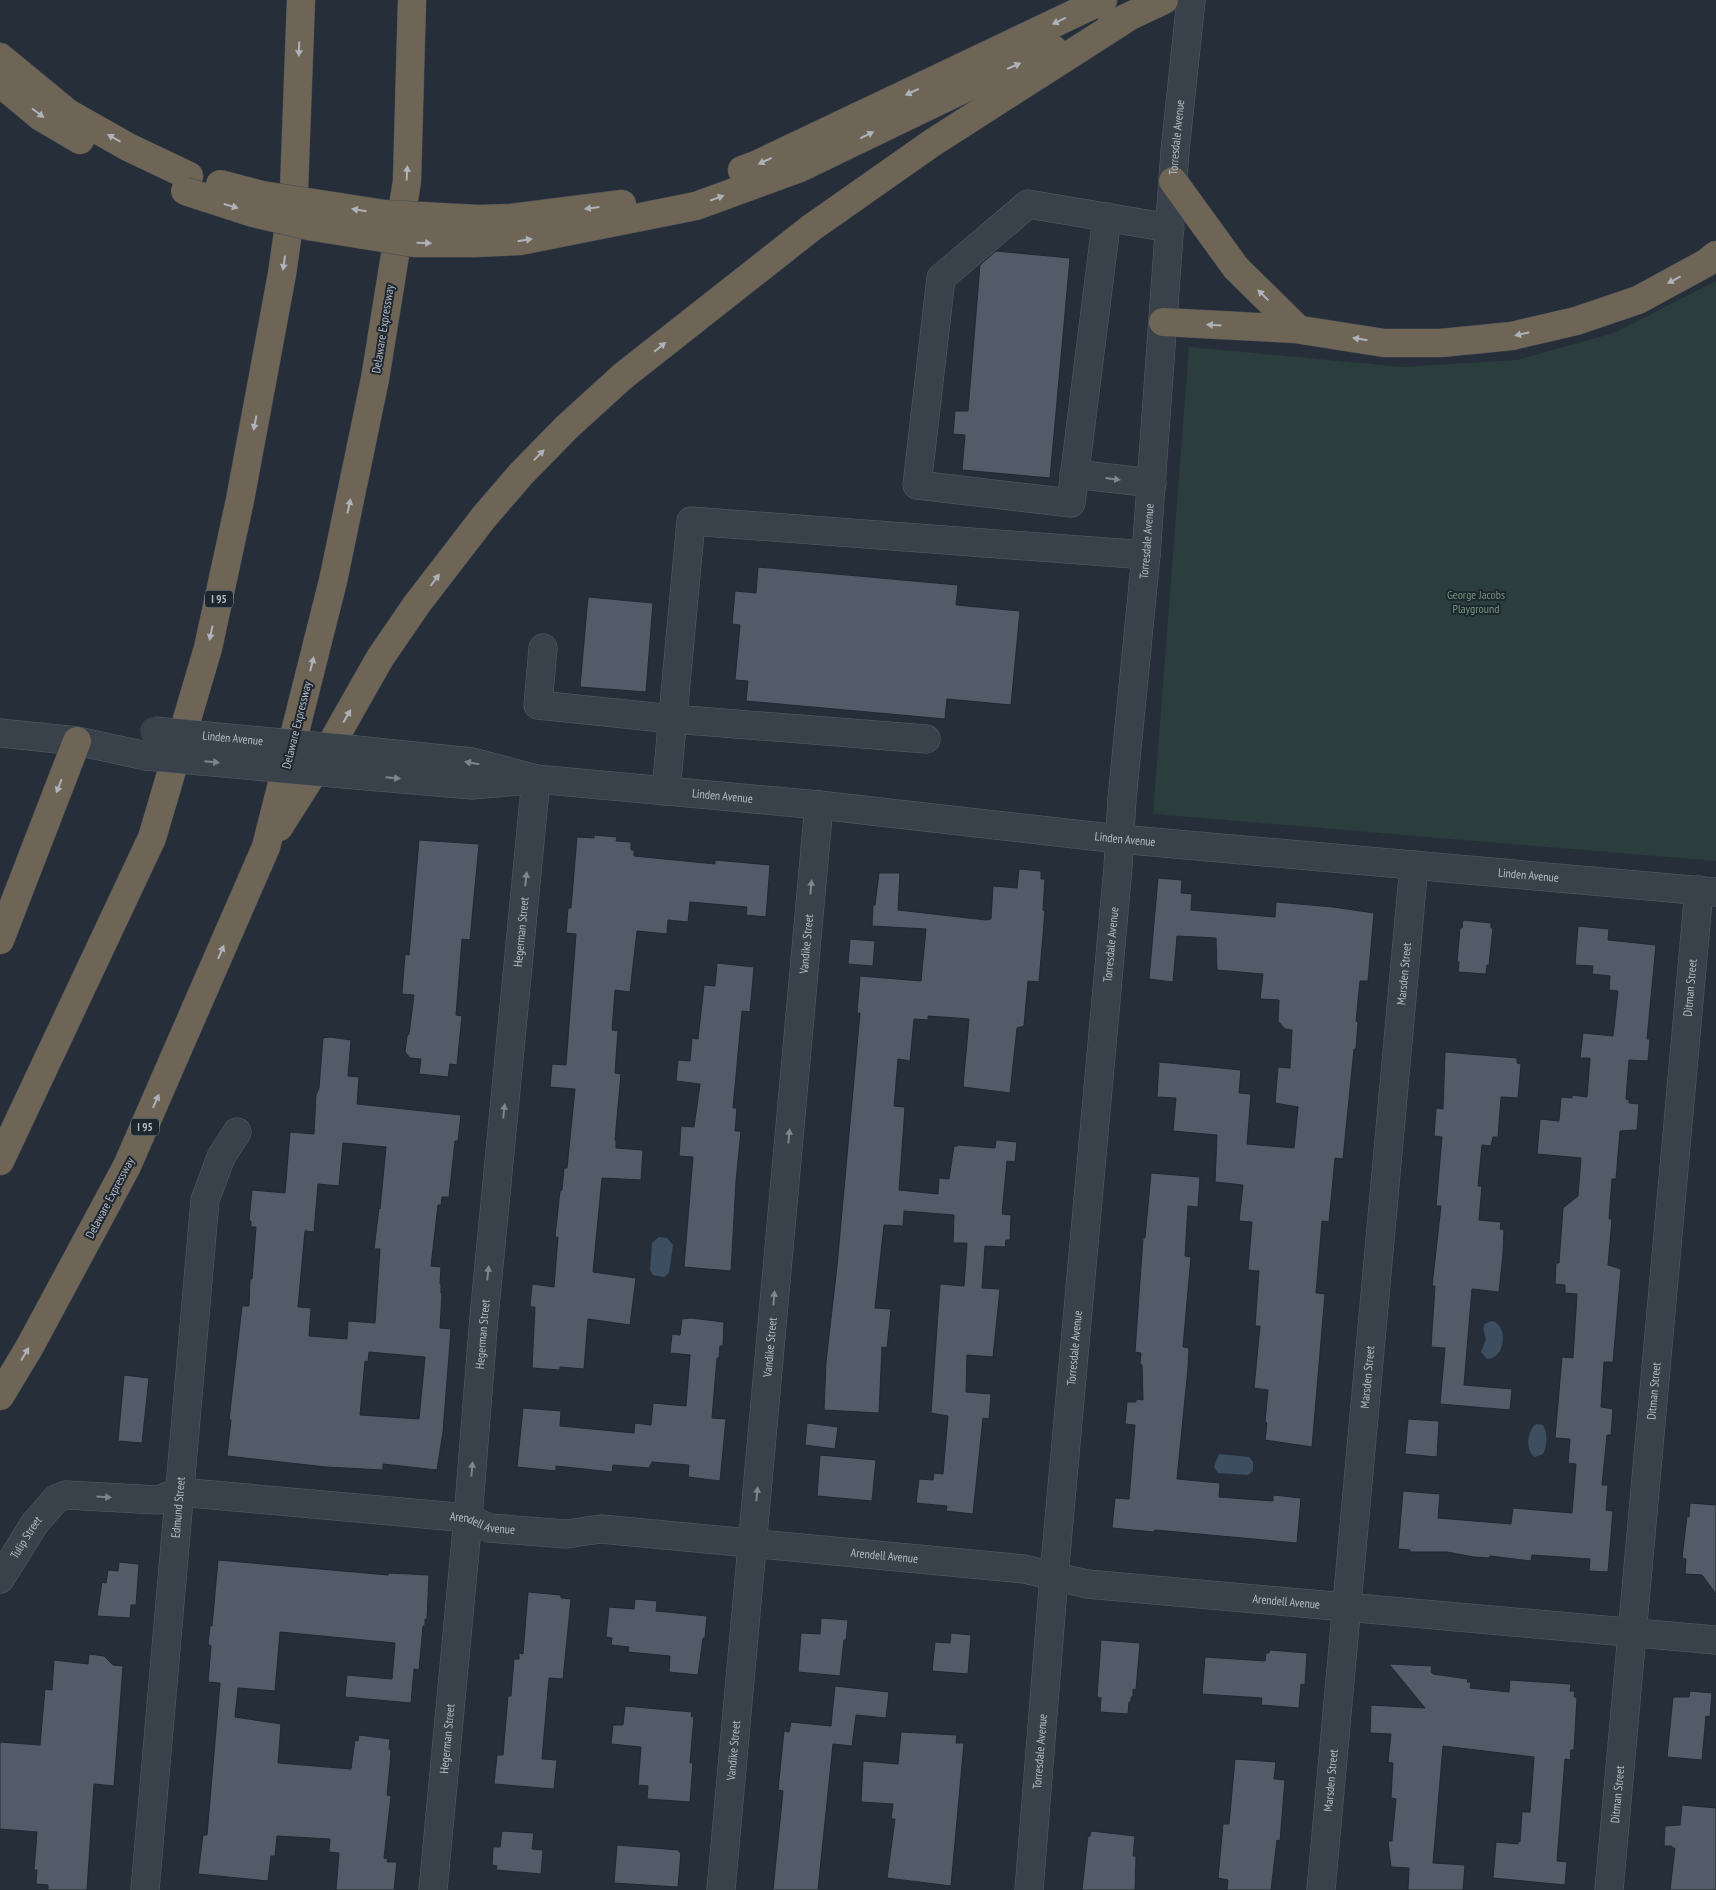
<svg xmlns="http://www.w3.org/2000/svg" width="1716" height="1890" font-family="'PT Sans Narrow',sans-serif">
<rect width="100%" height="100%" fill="#262f39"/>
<polygon fill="#2b3d3c" points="1716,281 1716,861 1153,814 1189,347 1403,367 1517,360 1614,333"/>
<g fill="#3d4e60">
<polygon points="659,1237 667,1238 673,1245 669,1273 664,1277 653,1275 650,1270 652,1243"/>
<path d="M1493,1321c16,6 12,38 -6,38l-6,-7 5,-13c-2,-9 -7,-16 7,-18z"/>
<path d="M1536,1424l7,1c5,7 4,22 0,29l-8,3c-10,-5 -8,-27 1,-33z"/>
<polygon points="1219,1454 1249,1457 1253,1462 1253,1471 1248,1475 1218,1473 1214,1467"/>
</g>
<g fill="#525b67" stroke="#202831" fill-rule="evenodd">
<polygon points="996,251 1070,258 1050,478 962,470 965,435 953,434 955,411 968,411 980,265"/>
<polygon points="758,567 958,585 956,605 1020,611 1011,705 947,699 945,719 746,701 748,681 735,680 740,625 732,624 735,591 756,593"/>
<polygon points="588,597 653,603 646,692 580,687"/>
<polygon points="594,835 617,837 616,841 631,842 631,850 634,850 634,856 715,864 715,860 770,865 766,917 746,915 747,907 690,902 688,922 668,920 667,934 637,931 630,992 615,990 612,1030 618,1031 615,1073 621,1074 615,1140 616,1140 616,1148 643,1150 641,1180 602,1178 593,1272 636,1278 630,1325 588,1319 584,1369 560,1367 560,1370 532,1368 535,1307 530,1307 532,1284 554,1287 558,1237 555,1237 559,1200 560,1191 562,1190 564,1168 567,1168 575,1089 550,1087 552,1064 566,1065 576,934 566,933 568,908 571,908 577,837 594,838"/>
<polygon points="419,840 479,844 470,940 462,939 456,1015 462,1016 457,1065 450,1064 448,1077 419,1074 421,1059 410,1058 405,1052 407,1036 409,1034 414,995 402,994 402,993 405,954 409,955"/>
<polygon points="1019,869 1041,871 1041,879 1045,879 1043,910 1045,911 1039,982 1028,981 1024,1026 1017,1028 1010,1093 963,1087 969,1019 928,1016 928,1020 914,1019 910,1061 898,1059 894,1106 905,1107 899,1190 938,1194 939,1178 949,1179 954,1146 957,1146 958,1145 995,1148 996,1140 1017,1142 1015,1162 1007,1161 1002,1214 1011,1215 1010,1240 1006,1240 1005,1247 985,1246 982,1288 1000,1289 993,1357 967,1355 966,1392 991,1394 989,1419 983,1418 973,1514 946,1511 947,1506 916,1503 919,1479 933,1480 934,1473 943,1474 948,1416 931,1413 940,1284 964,1286 967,1243 953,1243 954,1215 904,1211 903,1226 884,1225 875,1308 891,1309 887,1348 882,1347 879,1413 824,1410 826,1362 837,1266 860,1013 857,1013 860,976 921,981 926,929 872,926 873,905 875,905 879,873 900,873 898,910 986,920 991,919 993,886 1017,888"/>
<polygon points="1158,878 1182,880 1181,893 1192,894 1191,910 1275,917 1276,902 1333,907 1374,913 1368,981 1360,981 1356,1021 1358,1022 1356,1049 1354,1049 1343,1159 1335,1158 1329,1222 1322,1221 1316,1293 1325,1294 1312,1447 1265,1440 1267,1423 1265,1422 1268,1390 1254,1388 1260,1326 1255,1326 1259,1271 1248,1270 1252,1222 1239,1221 1243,1185 1215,1182 1217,1135 1173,1131 1176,1098 1157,1097 1159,1062 1241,1070 1239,1093 1251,1094 1247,1144 1294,1148 1298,1107 1275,1103 1278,1067 1290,1068 1292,1030 1285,1029 1278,1021 1279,1000 1260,999 1263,974 1217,970 1216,938 1177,936 1173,982 1149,979"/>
<polygon points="1463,920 1491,923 1491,928 1493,928 1489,965 1487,965 1486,974 1458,972 1459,962 1457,962 1460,928 1462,928"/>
<polygon points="1578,926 1609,929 1608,940 1656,945 1647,1039 1650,1039 1648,1061 1629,1060 1626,1099 1629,1100 1629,1103 1639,1104 1637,1130 1620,1131 1616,1179 1612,1179 1609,1219 1612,1219 1608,1265 1621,1269 1613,1362 1604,1362 1601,1407 1613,1409 1611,1435 1607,1435 1602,1485 1608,1485 1606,1510 1613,1511 1608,1572 1589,1571 1590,1559 1532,1555 1531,1561 1490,1556 1489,1558 1474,1557 1447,1552 1410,1552 1410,1550 1398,1549 1403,1491 1440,1494 1438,1518 1511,1524 1513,1508 1572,1513 1576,1464 1568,1463 1570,1439 1555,1438 1562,1357 1573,1358 1577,1294 1565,1293 1565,1285 1555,1284 1556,1263 1559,1263 1563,1208 1578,1196 1581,1158 1537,1154 1540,1119 1559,1121 1561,1097 1572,1098 1572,1095 1587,1097 1590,1058 1580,1058 1583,1033 1613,1036 1618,991 1609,990 1610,976 1592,974 1593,966 1575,965"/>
<polygon points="850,939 875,941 873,966 848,964"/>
<polygon points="717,963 754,967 750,1012 742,1011 733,1108 737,1108 735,1131 741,1131 736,1181 731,1271 684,1267 693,1157 679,1156 681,1126 694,1127 700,1084 676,1081 678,1060 690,1061 692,1038 698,1039 704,985 715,986"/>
<path d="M330,1037l21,3 -3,36 11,1 -2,27 104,11 -3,26h-3l-6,56h-7l-1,8h-3l-7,61 10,1 -1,17h1v9h1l-2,35 11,1 -8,103 -6,38 -54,-6v6l-57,-3 -99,-11 4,-36h-2l13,-114h7l1,-27h2l4,-52h-5v-6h-2l3,-31 33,3 5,-61 24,2 2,-39 3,-7 4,-50zM343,1143l43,4 -6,62 -1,-1 -5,41h6l-5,74 -27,-2 -1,18 -38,-3 2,-28 -13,-1 7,-76 9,1 4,-48 21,2zM369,1352l56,5 -6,62 -59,-4 5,-54 3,1z"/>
<polygon points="1445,1052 1517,1058 1517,1063 1521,1064 1518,1098 1501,1097 1498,1137 1493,1137 1491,1146 1482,1145 1478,1186 1482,1186 1479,1220 1501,1222 1500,1229 1504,1230 1503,1254 1499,1292 1472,1289 1464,1385 1512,1389 1510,1410 1440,1404 1445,1348 1431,1347 1435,1286 1432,1286 1441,1206 1436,1206 1442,1137 1434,1136 1436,1108 1443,1109"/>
<polygon points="1151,1173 1200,1177 1198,1207 1188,1206 1185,1256 1191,1257 1183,1347 1189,1348 1188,1368 1177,1479 1220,1483 1219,1497 1273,1501 1273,1495 1301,1498 1297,1543 1155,1530 1154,1532 1112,1528 1115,1498 1129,1499 1135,1425 1125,1424 1127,1402 1136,1402 1136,1399 1143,1400 1142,1365 1140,1364 1141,1353 1135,1352 1143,1238 1145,1238"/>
<polygon points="691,1318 724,1322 723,1346 720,1346 719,1358 717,1358 712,1418 726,1419 720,1481 688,1477 689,1465 652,1462 649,1468 613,1465 612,1472 556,1466 556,1471 517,1467 523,1408 561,1411 560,1426 634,1433 635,1423 651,1425 653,1403 686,1406 690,1355 670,1353 672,1334 680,1335 682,1319"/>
<polygon points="124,1375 149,1378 142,1443 118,1441"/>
<polygon points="1408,1419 1439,1421 1437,1457 1405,1454"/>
<polygon points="807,1423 838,1427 835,1449 805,1445"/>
<polygon points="820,1455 876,1460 872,1501 817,1496"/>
<polygon points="1690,1503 1716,1505 1716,1594 1702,1575 1685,1574 1686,1559 1682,1558 1687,1516 1689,1517"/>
<polygon points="218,1560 388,1575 389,1573 429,1575 427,1619 425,1619 425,1626 423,1626 419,1670 414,1669 411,1703 345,1697 347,1675 392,1679 395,1643 280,1632 275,1691 238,1688 235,1717 281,1724 278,1763 351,1769 355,1740 358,1741 359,1735 390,1739 389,1749 391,1750 390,1765 387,1795 391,1796 384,1858 388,1859 387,1862 397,1862 394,1890 336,1890 339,1853 329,1852 330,1839 277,1836 275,1856 271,1856 268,1881 198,1874 203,1835 207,1835 220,1683 208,1682 211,1646 208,1644 210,1626 212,1626"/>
<polygon points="119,1562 139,1564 136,1605 131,1605 130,1618 97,1616 102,1582 106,1583 108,1570 118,1571"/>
<polygon points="528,1592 561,1595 561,1598 571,1599 563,1679 549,1678 542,1759 557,1760 554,1789 494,1784 497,1755 503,1755 508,1696 511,1696 514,1659 519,1659 519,1653 523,1654"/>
<polygon points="635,1599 657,1601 656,1611 707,1616 705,1638 703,1638 698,1675 669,1672 670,1656 628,1652 629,1647 611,1645 612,1638 606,1637 609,1607 634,1609"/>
<polygon points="821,1618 848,1620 846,1640 844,1640 840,1676 798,1672 801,1633 820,1634"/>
<polygon points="951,1633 971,1635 968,1674 932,1671 935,1642 950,1643"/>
<polygon points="1101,1640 1140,1643 1136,1690 1133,1689 1133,1697 1131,1697 1131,1702 1129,1702 1128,1714 1100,1712 1101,1698 1097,1697"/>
<polygon points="1270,1650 1307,1653 1305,1685 1301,1684 1299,1708 1261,1705 1262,1698 1202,1694 1205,1657 1265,1661 1266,1653 1269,1653"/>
<polygon points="89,1654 104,1656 113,1665 123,1666 114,1786 94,1784 87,1890 48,1890 48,1885 36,1884 37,1870 34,1870 37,1832 0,1829 0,1742 40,1745 45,1689 52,1690 54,1660 88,1664"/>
<polygon points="1389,1664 1432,1666 1431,1672 1433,1674 1468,1679 1467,1682 1471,1682 1470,1688 1509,1692 1510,1680 1571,1684 1570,1691 1575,1691 1574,1697 1577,1697 1574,1750 1571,1750 1570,1760 1565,1759 1557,1861 1567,1862 1565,1885 1493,1878 1496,1842 1518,1844 1518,1841 1520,1842 1522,1812 1530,1812 1534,1757 1443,1746 1433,1863 1465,1865 1463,1890 1408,1890 1409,1868 1391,1867 1388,1841 1392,1841 1396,1799 1391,1798 1393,1763 1388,1762 1391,1734 1370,1733 1371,1705 1425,1708"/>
<polygon points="835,1686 889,1692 886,1718 856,1715 852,1746 833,1744 818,1890 773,1890 783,1791 778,1790 784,1731 789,1732 791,1722 831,1726"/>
<polygon points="1690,1691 1712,1693 1710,1717 1706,1716 1702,1760 1667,1757 1673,1697 1689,1697"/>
<polygon points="625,1706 692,1712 691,1717 694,1716 690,1763 693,1763 690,1802 647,1799 648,1786 638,1785 641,1747 611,1744 613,1725 623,1725"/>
<polygon points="901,1732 957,1735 956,1743 964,1743 951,1886 887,1878 895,1819 891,1819 893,1804 861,1802 863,1761 898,1764"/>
<polygon points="1235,1759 1276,1762 1274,1779 1285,1780 1280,1841 1277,1840 1271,1890 1227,1890 1228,1880 1218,1878 1223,1824 1229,1824"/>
<polygon points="1682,1805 1716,1808 1716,1890 1670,1890 1675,1848 1672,1848 1672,1846 1664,1846 1665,1826 1680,1825"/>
<polygon points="502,1831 534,1833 532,1849 543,1850 541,1874 496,1870 497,1866 492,1865 493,1847 500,1847"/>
<polygon points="1091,1831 1135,1836 1133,1856 1136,1856 1135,1890 1082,1890 1088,1836 1090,1836"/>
<polygon points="617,1845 679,1850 679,1852 681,1852 678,1887 614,1883"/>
</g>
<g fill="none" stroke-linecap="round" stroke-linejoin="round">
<g stroke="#575f68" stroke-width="29">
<g id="minor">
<polyline points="1107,217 1071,503 917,485 941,278 1028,204 1170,228"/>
<polyline points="1074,474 1152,483"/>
<polyline points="543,648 538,705 673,719 926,739"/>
<polyline points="0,733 77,741 146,756"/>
<path id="s1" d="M356,750l116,12 64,17 283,26 300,34 597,53"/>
<polyline points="344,774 472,785 519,781"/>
<polyline points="666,791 691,521 1146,555"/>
<path id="s2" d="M0,1579l35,-56 21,-24 10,-4 92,5 21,-8 289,26 21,10 77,6 35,-5 423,40 63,15 629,56"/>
<path id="s3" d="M145,1890l60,-690 16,-43 16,-25"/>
<path id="s4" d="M433,1890l35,-372 16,-201 52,-538"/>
<path id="s5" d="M721,1890l98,-1085"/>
<path id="s6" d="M1029,1890l25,-314 64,-709 4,-68 24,-244 29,-404 16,-151"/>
<path id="s7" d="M1321,1890l93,-1025"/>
<path id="s8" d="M1609,1890l90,-1000"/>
</g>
</g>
<g stroke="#444c55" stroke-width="29">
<g id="highway">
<polyline points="1111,25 1164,0"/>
<polyline points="0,57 68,113 128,147 189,176"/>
<polyline points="0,83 41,117 80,140"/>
<polyline points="742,170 758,164 1103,0"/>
<polyline points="1173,181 1236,268 1298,329"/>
<polyline points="478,219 511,218 622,204"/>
<polyline points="476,243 520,241 696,206 800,168 1001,71 1053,49"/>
<polyline points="1163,322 1295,329 1384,343 1441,343 1512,336 1576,321 1638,300 1706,263 1716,255"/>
<polyline points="279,827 329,748 380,658 417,604 484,517 521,474 567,427 623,376 811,228 932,143 1127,18"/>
<polyline points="0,940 77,741"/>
<polyline points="0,1161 152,838 208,648 240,500 282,274 294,190 301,0"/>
<polyline points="0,1396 29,1348 127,1166 266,847 333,581 375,379 407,181 412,0"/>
</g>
</g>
<use href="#minor" stroke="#39414a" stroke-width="28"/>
<use href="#highway" stroke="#6f6557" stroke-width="28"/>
<g stroke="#575f68" stroke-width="29" stroke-linecap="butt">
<g id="minor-bridge">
<path id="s9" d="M154,731l202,19"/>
<polyline points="146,756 344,774"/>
</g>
</g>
<g stroke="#444c55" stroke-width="29" stroke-linecap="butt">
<g id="highway-bridge">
<polyline points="220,184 262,195 385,214 478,219"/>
<polyline points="185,191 253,213 308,226 414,243 476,243"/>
</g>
</g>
<use href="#minor-bridge" stroke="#39414a" stroke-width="28"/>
<use href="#highway-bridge" stroke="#6f6557" stroke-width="28"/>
</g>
<defs><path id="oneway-solid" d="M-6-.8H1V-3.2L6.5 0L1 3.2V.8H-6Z" transform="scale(1.25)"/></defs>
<g fill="#aeb3ba">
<use href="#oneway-solid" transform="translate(1059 21) rotate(154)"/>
<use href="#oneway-solid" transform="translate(299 49) rotate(92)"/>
<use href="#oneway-solid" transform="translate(1014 66) rotate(-23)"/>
<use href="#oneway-solid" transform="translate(912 92) rotate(155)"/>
<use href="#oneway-solid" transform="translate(38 113) rotate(37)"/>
<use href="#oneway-solid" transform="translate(867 135) rotate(-26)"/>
<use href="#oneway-solid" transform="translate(114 138) rotate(-150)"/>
<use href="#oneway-solid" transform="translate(765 161) rotate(155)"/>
<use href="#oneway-solid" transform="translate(407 173) rotate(-87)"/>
<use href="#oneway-solid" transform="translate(717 198) rotate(-20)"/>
<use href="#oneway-solid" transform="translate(231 206) rotate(16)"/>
<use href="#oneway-solid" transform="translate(592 208) rotate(173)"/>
<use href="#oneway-solid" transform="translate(359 210) rotate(-171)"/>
<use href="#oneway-solid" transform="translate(525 240) rotate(-9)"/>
<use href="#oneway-solid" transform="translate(424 243) rotate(1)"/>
<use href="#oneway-solid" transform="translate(284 263) rotate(98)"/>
<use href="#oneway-solid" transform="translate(1674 280) rotate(152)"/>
<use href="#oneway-solid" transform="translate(1263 295) rotate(-135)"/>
<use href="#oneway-solid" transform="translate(1214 325) rotate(-177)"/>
<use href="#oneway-solid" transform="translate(1522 334) rotate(167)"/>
<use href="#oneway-solid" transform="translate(1360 339) rotate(-171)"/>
<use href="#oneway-solid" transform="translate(660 347) rotate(-39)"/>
<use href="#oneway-solid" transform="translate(255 423) rotate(101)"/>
<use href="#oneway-solid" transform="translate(539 455) rotate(-46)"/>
<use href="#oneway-solid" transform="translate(349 506) rotate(-78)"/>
<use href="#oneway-solid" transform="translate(435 580) rotate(-53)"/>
<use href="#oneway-solid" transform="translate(211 633) rotate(102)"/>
<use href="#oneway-solid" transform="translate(312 664) rotate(-76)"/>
<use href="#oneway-solid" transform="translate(347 716) rotate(-60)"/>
<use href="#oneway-solid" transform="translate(59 786) rotate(111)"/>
<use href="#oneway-solid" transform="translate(221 952) rotate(-67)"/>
<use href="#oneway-solid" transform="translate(156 1101) rotate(-66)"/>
<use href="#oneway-solid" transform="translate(25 1354) rotate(-59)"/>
</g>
<g fill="#7d858e">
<use href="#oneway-solid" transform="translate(1113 479) rotate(7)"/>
<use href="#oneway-solid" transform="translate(212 762) rotate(5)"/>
<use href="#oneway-solid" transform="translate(472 763) rotate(-170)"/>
<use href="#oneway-solid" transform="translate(393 778) rotate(5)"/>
<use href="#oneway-solid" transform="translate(526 879) rotate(-84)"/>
<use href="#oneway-solid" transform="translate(811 887) rotate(-85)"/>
<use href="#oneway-solid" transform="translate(504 1111) rotate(-84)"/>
<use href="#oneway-solid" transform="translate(789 1136) rotate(-85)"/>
<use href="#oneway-solid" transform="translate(488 1273) rotate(-84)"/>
<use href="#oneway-solid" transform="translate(774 1298) rotate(-85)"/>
<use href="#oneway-solid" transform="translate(472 1469) rotate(-85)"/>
<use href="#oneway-solid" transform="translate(757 1494) rotate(-85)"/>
<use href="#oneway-solid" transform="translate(104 1497) rotate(3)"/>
</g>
<g text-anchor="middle" stroke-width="4" stroke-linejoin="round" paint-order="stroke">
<g fill="#1e262f" stroke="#888f98" stroke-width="1">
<rect x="205" y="590.5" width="28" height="17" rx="4"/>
<rect x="131" y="1118.5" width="28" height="17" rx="4"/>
</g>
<g font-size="11" font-weight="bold" fill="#b5bcc5">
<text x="219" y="603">I 95</text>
<text x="145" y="1131">I 95</text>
</g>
<g font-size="12" fill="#b5bcc5" stroke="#1e262f">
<text dy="4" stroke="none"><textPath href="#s6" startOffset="1759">Torresdale Avenue</textPath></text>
<text transform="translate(383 329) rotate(-81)" y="4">Delaware Expressway</text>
<text dy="4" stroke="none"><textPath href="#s6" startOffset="1354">Torresdale Avenue</textPath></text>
<text transform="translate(297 725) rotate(-76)" y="4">Delaware Expressway</text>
<text dy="4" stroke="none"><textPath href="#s9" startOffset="79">Linden Avenue</textPath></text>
<text dy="4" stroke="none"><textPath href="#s1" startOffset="370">Linden Avenue</textPath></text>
<text dy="4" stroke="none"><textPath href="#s1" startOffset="775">Linden Avenue</textPath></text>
<text dy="4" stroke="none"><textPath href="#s1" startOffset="1180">Linden Avenue</textPath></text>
<text dy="4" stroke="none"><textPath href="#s4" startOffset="962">Hegerman Street</textPath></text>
<text dy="4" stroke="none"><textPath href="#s5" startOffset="950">Vandike Street</textPath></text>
<text dy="4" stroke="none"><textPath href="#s6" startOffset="949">Torresdale Avenue</textPath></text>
<text dy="4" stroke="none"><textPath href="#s7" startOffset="920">Marsden Street</textPath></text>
<text dy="4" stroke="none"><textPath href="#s8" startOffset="906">Ditman Street</textPath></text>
<text transform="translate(110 1198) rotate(-62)" y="4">Delaware Expressway</text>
<text dy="4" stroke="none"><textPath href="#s4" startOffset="558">Hegerman Street</textPath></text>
<text dy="4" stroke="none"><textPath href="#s5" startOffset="545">Vandike Street</textPath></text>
<text dy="4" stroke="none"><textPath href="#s6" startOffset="544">Torresdale Avenue</textPath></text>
<text dy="4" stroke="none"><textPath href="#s7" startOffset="515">Marsden Street</textPath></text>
<text dy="4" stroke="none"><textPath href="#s8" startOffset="501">Ditman Street</textPath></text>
<text dy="4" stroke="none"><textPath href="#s3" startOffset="384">Edmund Street</textPath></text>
<text dy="4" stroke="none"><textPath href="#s2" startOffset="529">Arendell Avenue</textPath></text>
<text dy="4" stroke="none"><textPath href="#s2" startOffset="49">Tulip Street</textPath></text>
<text dy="4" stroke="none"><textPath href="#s2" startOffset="934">Arendell Avenue</textPath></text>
<text dy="4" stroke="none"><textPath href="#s2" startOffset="1339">Arendell Avenue</textPath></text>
<text dy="4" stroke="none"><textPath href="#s4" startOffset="152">Hegerman Street</textPath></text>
<text dy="4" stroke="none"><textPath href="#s5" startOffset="140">Vandike Street</textPath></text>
<text dy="4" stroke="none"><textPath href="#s6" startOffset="139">Torresdale Avenue</textPath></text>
<text dy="4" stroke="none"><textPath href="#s7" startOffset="110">Marsden Street</textPath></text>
<text dy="4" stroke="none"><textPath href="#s8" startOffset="96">Ditman Street</textPath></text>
</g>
<g font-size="12" fill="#76987d" stroke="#1e262f">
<text x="1476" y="599">George Jacobs<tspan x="1476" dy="14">Playground</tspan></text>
</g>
</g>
</svg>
